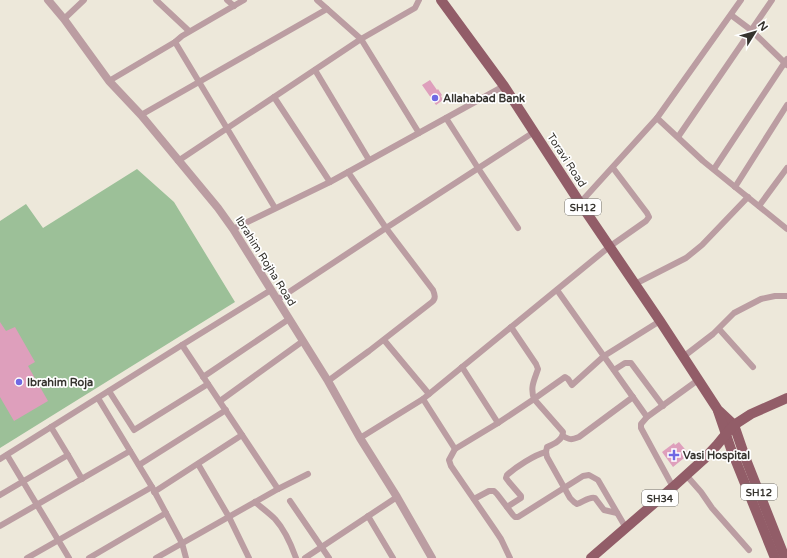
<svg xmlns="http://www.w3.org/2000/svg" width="787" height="558" font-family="'Varela Round',sans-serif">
<rect width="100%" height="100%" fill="#ede8da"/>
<polygon fill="#9cc098" points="137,169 174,202 235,302 0,448 0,221 26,204 43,228"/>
<g fill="#de9fbc">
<polygon points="430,80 437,90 438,89 442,95 441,96 443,100 436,105 422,85"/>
<polygon points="0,322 6,331 15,327 35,362 28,366 48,401 14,421 0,397"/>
<polygon points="679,442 689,454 673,467 662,452 674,443 675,445"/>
</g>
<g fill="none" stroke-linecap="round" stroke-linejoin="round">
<g stroke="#bb9da2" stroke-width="6">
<polyline points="156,0 189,31"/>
<polyline points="227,0 234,6"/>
<polyline points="317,0 361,39 419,133"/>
<polyline points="731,15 751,30 787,65"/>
<polyline points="64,19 84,0"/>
<polyline points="175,42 275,208"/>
<polyline points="315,70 369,160"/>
<polyline points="109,81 175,42 182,36 244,0"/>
<polyline points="274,97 330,182"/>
<polyline points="141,115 327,9"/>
<polyline points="446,118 478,168 518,228"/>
<polyline points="657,118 703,161 787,229"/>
<polyline points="678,137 772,0"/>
<polyline points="178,161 361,39 415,8 419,0"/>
<polyline points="714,169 787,59"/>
<polyline points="735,187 787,105"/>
<polyline points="580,203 657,118 741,0"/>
<polyline points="759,206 787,168"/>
<polyline points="233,229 330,182 504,86"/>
<polyline points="635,284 686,258 702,245 748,197"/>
<polyline points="271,290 182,345 278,489"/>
<polyline points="557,290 647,417"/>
<polyline points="277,300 386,228 348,172"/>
<polyline points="719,329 753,367"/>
<polyline points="384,340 429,394"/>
<polyline points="683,357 713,334 734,313 761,299 775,296 787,296"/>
<polyline points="462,367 498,423"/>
<polyline points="614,370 625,363 631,363 663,406"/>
<polyline points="203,377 289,319"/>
<path d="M328,381l41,-30 63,-49c4,-4 3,-7 1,-12l-47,-62 148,-96"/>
<polyline points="109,391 134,430 208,384"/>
<polyline points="98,398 152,487"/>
<path d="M423,399l32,50 43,-26 36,-24c-4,-12 0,-18 4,-30l-2,-5 -25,-37"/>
<polyline points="220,401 303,341"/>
<path d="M563,436c7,4 8,4 16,1l54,-40"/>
<polyline points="360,438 423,399 609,247 646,221 649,217 647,213 613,168"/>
<polyline points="455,449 449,460 451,466 495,530 501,539 510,558"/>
<polyline points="7,455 69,558"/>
<polyline points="68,455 82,479"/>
<polyline points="0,459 182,345"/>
<polyline points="198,464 229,517 249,558"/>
<polyline points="139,465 226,410"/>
<polyline points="686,475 701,492 712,508 749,550"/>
<polyline points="673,487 641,428 641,424 647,417 698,380"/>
<polyline points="154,492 242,435"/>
<polyline points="0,495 68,455 51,427"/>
<polyline points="474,499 489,491 494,491 497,494 513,515 515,517 518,517 583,476 589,475 598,480 626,528"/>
<polyline points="290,501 329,558"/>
<path d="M255,502c7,6 14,11 20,17 10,11 16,25 21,39"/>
<path d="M507,507l14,-9v-2l-12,-14 -3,-4 1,-3c9,-8 27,-20 39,-23"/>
<path d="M617,513l-13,-3 -9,-12c-5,-2 -12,4 -18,6l-3,-2 -4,-4 -23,-41 -1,-5 1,-5c7,-3 16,-7 16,-15l-29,-33 31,-22 3,2 4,6 32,-29 56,-35"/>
<polyline points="368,516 393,558"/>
<polyline points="0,526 130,451"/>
<polyline points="27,558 152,487 182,543 186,558"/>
<polyline points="89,558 166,513"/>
<polyline points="156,558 278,489 308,474"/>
<polyline points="305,558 397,497"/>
</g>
<polyline stroke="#bb9da2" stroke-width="8" points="48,0 64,19 109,81 141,115 218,208 233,229 328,381 360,438 397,497 432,558"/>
<g stroke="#925d68" stroke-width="10">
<polyline points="441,0 504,86 580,203 660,321 718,410 734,425 745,457 785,558"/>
<polyline points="718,411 731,449 775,558"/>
<polyline points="591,558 673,487 704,459 717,445 726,434 734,425 751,414 787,398"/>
</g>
</g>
<g fill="#7069e3" stroke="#fff" stroke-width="1.5">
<circle cx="435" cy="98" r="4"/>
<circle cx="19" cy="382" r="4"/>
<path d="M672 449h4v4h4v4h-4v4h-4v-4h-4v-4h4z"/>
</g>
<g text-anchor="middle" stroke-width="3.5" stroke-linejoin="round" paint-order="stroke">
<g fill="#fff" stroke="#72706d" stroke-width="1">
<rect x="565" y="199" width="36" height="16" rx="3"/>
<rect x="741" y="484" width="36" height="16" rx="3"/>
<rect x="642" y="490" width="36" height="16" rx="3"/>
</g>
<g font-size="10" font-weight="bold" fill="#35332e">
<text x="583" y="211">SH12</text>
<text x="759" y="496">SH12</text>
<text x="660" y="502">SH34</text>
</g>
<g font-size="11" font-weight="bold" fill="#35332e" stroke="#fff" text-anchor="start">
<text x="443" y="102">Allahabad Bank</text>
<text x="27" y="386">Ibrahim Roja</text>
<text x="683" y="459">Vasi Hospital</text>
</g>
<g font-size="11" fill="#35332e" stroke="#fff">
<text transform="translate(567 160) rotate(57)" y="4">Toravi Road</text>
<text transform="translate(266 261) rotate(58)" y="4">Ibrahim Rojha Road</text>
</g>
</g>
<g transform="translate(755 32) rotate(53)" stroke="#ffffff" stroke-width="3" paint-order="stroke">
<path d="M0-3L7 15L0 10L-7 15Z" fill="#35332e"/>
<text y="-6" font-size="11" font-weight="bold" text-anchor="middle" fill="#35332e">N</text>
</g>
</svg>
